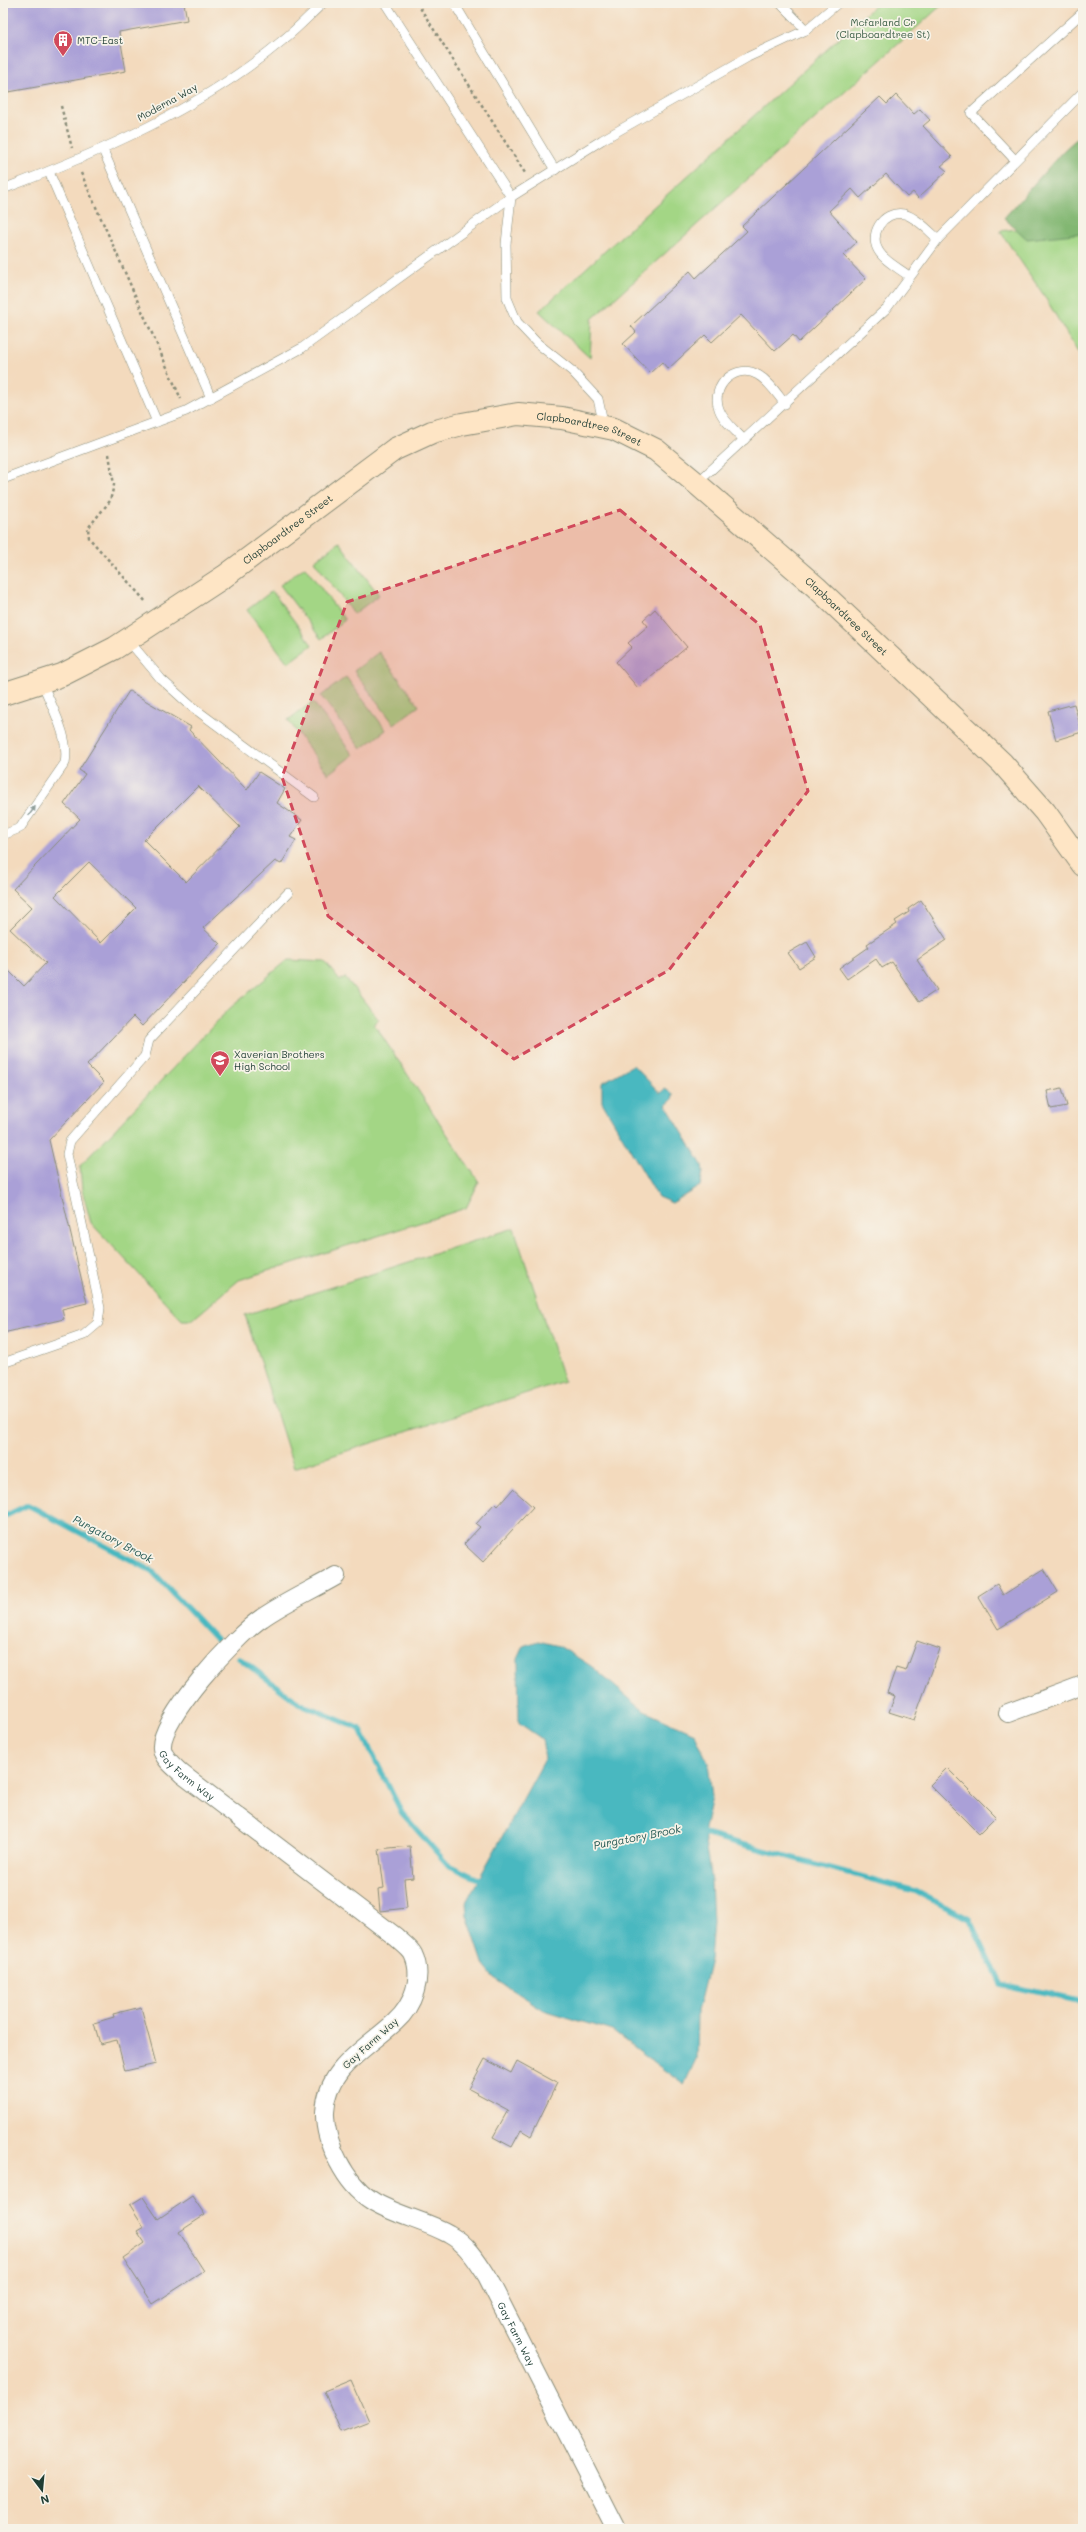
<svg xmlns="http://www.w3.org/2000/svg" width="1086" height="2532" font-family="Mali,sans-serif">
<rect width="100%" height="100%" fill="#f7f3e8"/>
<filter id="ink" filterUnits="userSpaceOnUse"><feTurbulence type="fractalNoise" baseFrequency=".025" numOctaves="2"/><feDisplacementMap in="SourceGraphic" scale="8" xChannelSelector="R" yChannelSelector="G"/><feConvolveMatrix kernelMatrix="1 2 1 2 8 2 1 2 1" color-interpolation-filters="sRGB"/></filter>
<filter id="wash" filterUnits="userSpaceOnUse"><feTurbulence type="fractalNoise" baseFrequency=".012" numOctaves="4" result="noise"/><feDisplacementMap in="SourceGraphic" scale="16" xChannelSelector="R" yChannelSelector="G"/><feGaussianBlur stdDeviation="0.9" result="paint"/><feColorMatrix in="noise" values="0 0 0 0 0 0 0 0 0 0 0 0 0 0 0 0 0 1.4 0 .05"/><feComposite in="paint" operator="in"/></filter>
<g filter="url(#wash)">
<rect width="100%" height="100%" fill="#f3dabd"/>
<g fill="#a3d685" stroke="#618a5c">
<polygon points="878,3 944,3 592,319 590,358 539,311"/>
<polygon points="1083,221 1083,361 1043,294 1000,231"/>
<polygon points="339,542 379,595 354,614 314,561"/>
<polygon points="305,567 345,620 321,639 280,585"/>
<polygon points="272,591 312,645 288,663 247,610"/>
<polygon points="379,652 419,706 394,724 354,671"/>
<polygon points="346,677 386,730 361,749 321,696"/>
<polygon points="313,702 353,755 328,774 288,720"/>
<polygon points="288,960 325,962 340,981 345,977 379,1020 374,1024 479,1182 466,1208 239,1280 192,1320 182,1320 91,1223 82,1190 80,1166 229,1009"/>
<polygon points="514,1228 564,1381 294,1468 245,1315"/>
</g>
<polygon fill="#82b772" stroke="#507a53" points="1083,133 1083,233 1027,239 1004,218 1063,151"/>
<g fill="#49b8c0" stroke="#347a7a">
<polygon points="633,1065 660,1093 665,1089 673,1094 672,1100 666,1105 702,1165 703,1172 700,1186 672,1203 658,1197 602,1102 602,1083"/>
<polygon points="538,1641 559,1646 591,1666 644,1711 695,1734 708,1763 712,1797 704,1834 711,1882 713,1922 710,1960 697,2012 696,2059 684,2085 612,2031 544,2010 494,1978 484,1966 467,1915 466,1902 545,1759 542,1739 519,1723 518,1659 524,1646"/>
</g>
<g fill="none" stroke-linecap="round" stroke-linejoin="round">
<g stroke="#49b8c0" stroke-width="5.5">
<polyline points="3,1517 28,1505 152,1571 216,1639"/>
<polyline points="239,1658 299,1703 360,1729 402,1813 448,1865 478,1879 486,1877"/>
<polyline points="698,1835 704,1834 915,1891 969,1919 1001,1984 1083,2002"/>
</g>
</g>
<g id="blocks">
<g fill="#aaa0d7" fill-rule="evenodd">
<polygon points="3,3 184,3 187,20 119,32 126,71 3,93"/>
<polygon points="896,95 914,114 920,109 930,120 923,126 952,157 941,166 947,171 918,198 913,192 907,197 886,174 860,198 852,189 829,211 857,242 843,255 866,279 799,342 793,335 775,351 741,315 712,342 705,335 668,369 662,362 650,373 623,344 636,332 631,326 690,271 696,278 747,231 742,226 880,97 887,104"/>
<polygon points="655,609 687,647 638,688 616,662 632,647 628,643 648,626 643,620"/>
<path d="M129,691l62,36 -2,3 58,60 12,-18 26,17 -8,14 25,17 -12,17 6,3 -15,24 -6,-3 -72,67 17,16 -78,82 -9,-9 -46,48 17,17 -55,58 38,163 -25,6 2,10 -61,14v-368l21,21 22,-23 -36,-34 22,-22 -19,-18 67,-70 -16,-15 21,-30 -6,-4zM198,786l42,41 -54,55 -42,-42zM89,862l47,46 -35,35 -46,-47z"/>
<polygon points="1074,704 1082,732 1056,740 1048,711"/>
<polygon points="921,900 947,940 917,960 937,990 919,1002 892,962 882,968 876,959 847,979 839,968 869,947 867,944 897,924 895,921 909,912 908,909"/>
<polygon points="807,942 816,957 799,968 788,953"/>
<polygon points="1062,1088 1067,1106 1051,1109 1047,1091"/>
<polygon points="513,1489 533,1507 483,1562 464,1544 480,1527 476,1524 495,1503 498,1506"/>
<polygon points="1044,1569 1058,1592 998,1629 978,1596 997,1584 1003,1595"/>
<polygon points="917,1641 940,1649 914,1720 889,1712 895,1696 887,1693 896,1668 906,1671"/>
<polygon points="947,1768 996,1817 979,1834 930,1785"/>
<polygon points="410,1846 413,1878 404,1879 407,1908 380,1911 378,1889 384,1888 379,1849"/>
<polygon points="141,2007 156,2064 125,2071 117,2040 100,2044 94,2023 114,2017 113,2014"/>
<polygon points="485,2059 511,2073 517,2061 557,2083 531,2136 521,2130 512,2147 493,2137 508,2110 469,2089"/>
<polygon points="192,2196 205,2215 179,2232 204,2271 153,2304 123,2258 145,2243 137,2231 144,2227 130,2205 143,2197 158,2219"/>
<polygon points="351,2380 369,2421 341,2432 324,2391"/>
</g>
</g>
</g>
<g filter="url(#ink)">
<use href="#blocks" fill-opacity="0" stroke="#898c78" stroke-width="1"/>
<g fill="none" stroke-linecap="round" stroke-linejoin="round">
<g stroke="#898c78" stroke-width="10">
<g id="service">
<polyline points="385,3 511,197 506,244 507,298 517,322 537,343 572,371 598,399 604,426"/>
<polyline points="454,3 555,170"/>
<polyline points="780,3 806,30"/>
<polyline points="103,150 211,398"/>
<polyline points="1015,160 971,113 1083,12"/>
<polyline points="49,172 157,422"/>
<path d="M3,189c98,-37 199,-81 280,-149 14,-11 27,-25 40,-37"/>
<path d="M909,276c-9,-7 -23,-14 -29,-23 -13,-17 2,-43 24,-39 12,3 25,17 34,25"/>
<path d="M744,440c-8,-9 -21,-19 -25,-31 -9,-23 17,-47 39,-34 11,6 19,19 27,29"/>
<polyline points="3,479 186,411 302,348 511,197 602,140 748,57 806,30 838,3"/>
<polyline points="697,483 887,308 938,239 1083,92"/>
<polyline points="128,640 161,679 191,706 314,797"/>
<path d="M3,835l17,-7 45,-65c5,-26 -14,-57 -23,-81"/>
<polyline points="3,1363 84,1335 98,1323 100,1308 67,1154 70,1141 145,1056 149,1040 288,893"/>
</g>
</g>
<g stroke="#898c78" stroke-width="20">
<g id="minor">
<path id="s1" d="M336,1576c-24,14 -51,26 -74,42 -25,16 -103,101 -100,130 1,11 13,19 20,26l214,163c5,5 14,11 17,17 11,23 0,52 -18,68 -29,27 -68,45 -70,90 -1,30 21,72 46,88 23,15 53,20 78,34 17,9 28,26 38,42l129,253"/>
<polyline points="1008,1713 1083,1685"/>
</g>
</g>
<g stroke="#898c78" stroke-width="24">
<g id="secondary">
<path id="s2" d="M3,694l59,-19 53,-27 110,-72 170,-127 37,-17 30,-8 56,-10 44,4 52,11 42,21 40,33 120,104 186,176 43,49 38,53"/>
</g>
</g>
<g stroke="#898c78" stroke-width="2.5" stroke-dasharray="3 3" stroke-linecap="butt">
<polyline points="417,3 525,173"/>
<polyline points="61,106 72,148"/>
<polyline points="81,173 181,399"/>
<polyline points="109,454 114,485 110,501 88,528 89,538 147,603"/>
</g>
<use href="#service" stroke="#fff" stroke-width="9"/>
<use href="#minor" stroke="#fff" stroke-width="18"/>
<use href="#secondary" stroke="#fee5c5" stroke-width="22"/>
</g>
<defs><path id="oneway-solid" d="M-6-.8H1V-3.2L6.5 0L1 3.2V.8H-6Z"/></defs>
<use fill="#8f9e9a" href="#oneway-solid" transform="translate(32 811) rotate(-55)"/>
</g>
<path fill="#d1495b" fill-opacity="0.2" stroke="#d1495b" stroke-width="3" stroke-dasharray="8 5" stroke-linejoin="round" d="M620,510l140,115 48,166 -139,179 -155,89 -186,-143 -46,-139 65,-175z"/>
<defs>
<g id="building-pin" transform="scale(1)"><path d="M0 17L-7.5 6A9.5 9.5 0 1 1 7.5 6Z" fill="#d1495b" stroke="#f7f3e8"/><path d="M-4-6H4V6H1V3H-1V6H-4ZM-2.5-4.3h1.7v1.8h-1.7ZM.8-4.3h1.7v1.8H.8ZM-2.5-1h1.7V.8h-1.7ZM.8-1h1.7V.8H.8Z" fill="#fff"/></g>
<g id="school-pin" transform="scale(1)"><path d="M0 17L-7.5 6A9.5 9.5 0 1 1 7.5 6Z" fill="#d1495b" stroke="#f7f3e8"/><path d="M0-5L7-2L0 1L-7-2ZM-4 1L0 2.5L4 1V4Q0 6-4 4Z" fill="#fff"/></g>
</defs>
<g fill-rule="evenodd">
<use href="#building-pin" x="63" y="40"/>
<use href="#school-pin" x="220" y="1060"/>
</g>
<g text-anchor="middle" stroke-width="3.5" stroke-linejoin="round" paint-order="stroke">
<g font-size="10" fill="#395c44" stroke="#f7f3e8">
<text x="883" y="26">Mcfarland Cr<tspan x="883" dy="12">(Clapboardtree St)</tspan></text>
</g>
<g font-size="10" fill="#1f3d34" stroke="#f7f3e8" text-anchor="start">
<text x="77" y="44">MTC-East</text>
<text x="234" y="1058">Xaverian Brothers<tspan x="234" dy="12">High School</tspan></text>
</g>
<g font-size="10" fill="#1f3d34" stroke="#f7f3e8">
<text transform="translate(167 102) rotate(-29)" y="4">Moderna Way</text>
<text dy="4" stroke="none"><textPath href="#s2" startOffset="667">Clapboardtree Street</textPath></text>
<text dy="4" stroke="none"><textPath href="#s2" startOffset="331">Clapboardtree Street</textPath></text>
<text dy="4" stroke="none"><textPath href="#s2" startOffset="991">Clapboardtree Street</textPath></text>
<text dy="4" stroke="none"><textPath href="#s1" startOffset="290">Gay Farm Way</textPath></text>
<text transform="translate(370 2043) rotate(-42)" y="4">Gay Farm Way</text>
<text dy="4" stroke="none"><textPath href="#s1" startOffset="1082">Gay Farm Way</textPath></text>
</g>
<g font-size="11" font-style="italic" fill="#2a5c57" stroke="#f7f3e8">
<text transform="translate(113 1539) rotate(28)" y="4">Purgatory Brook</text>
<text transform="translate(637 1837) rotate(-11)" y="4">Purgatory Brook</text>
</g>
</g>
<rect width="1086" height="2532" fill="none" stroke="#f7f3e8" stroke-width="16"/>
<g transform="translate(42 2490) rotate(164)" stroke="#f7f3e8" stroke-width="3" paint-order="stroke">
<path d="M0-3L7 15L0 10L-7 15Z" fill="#1f3d34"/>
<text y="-6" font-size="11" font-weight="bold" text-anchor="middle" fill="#1f3d34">N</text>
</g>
</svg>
